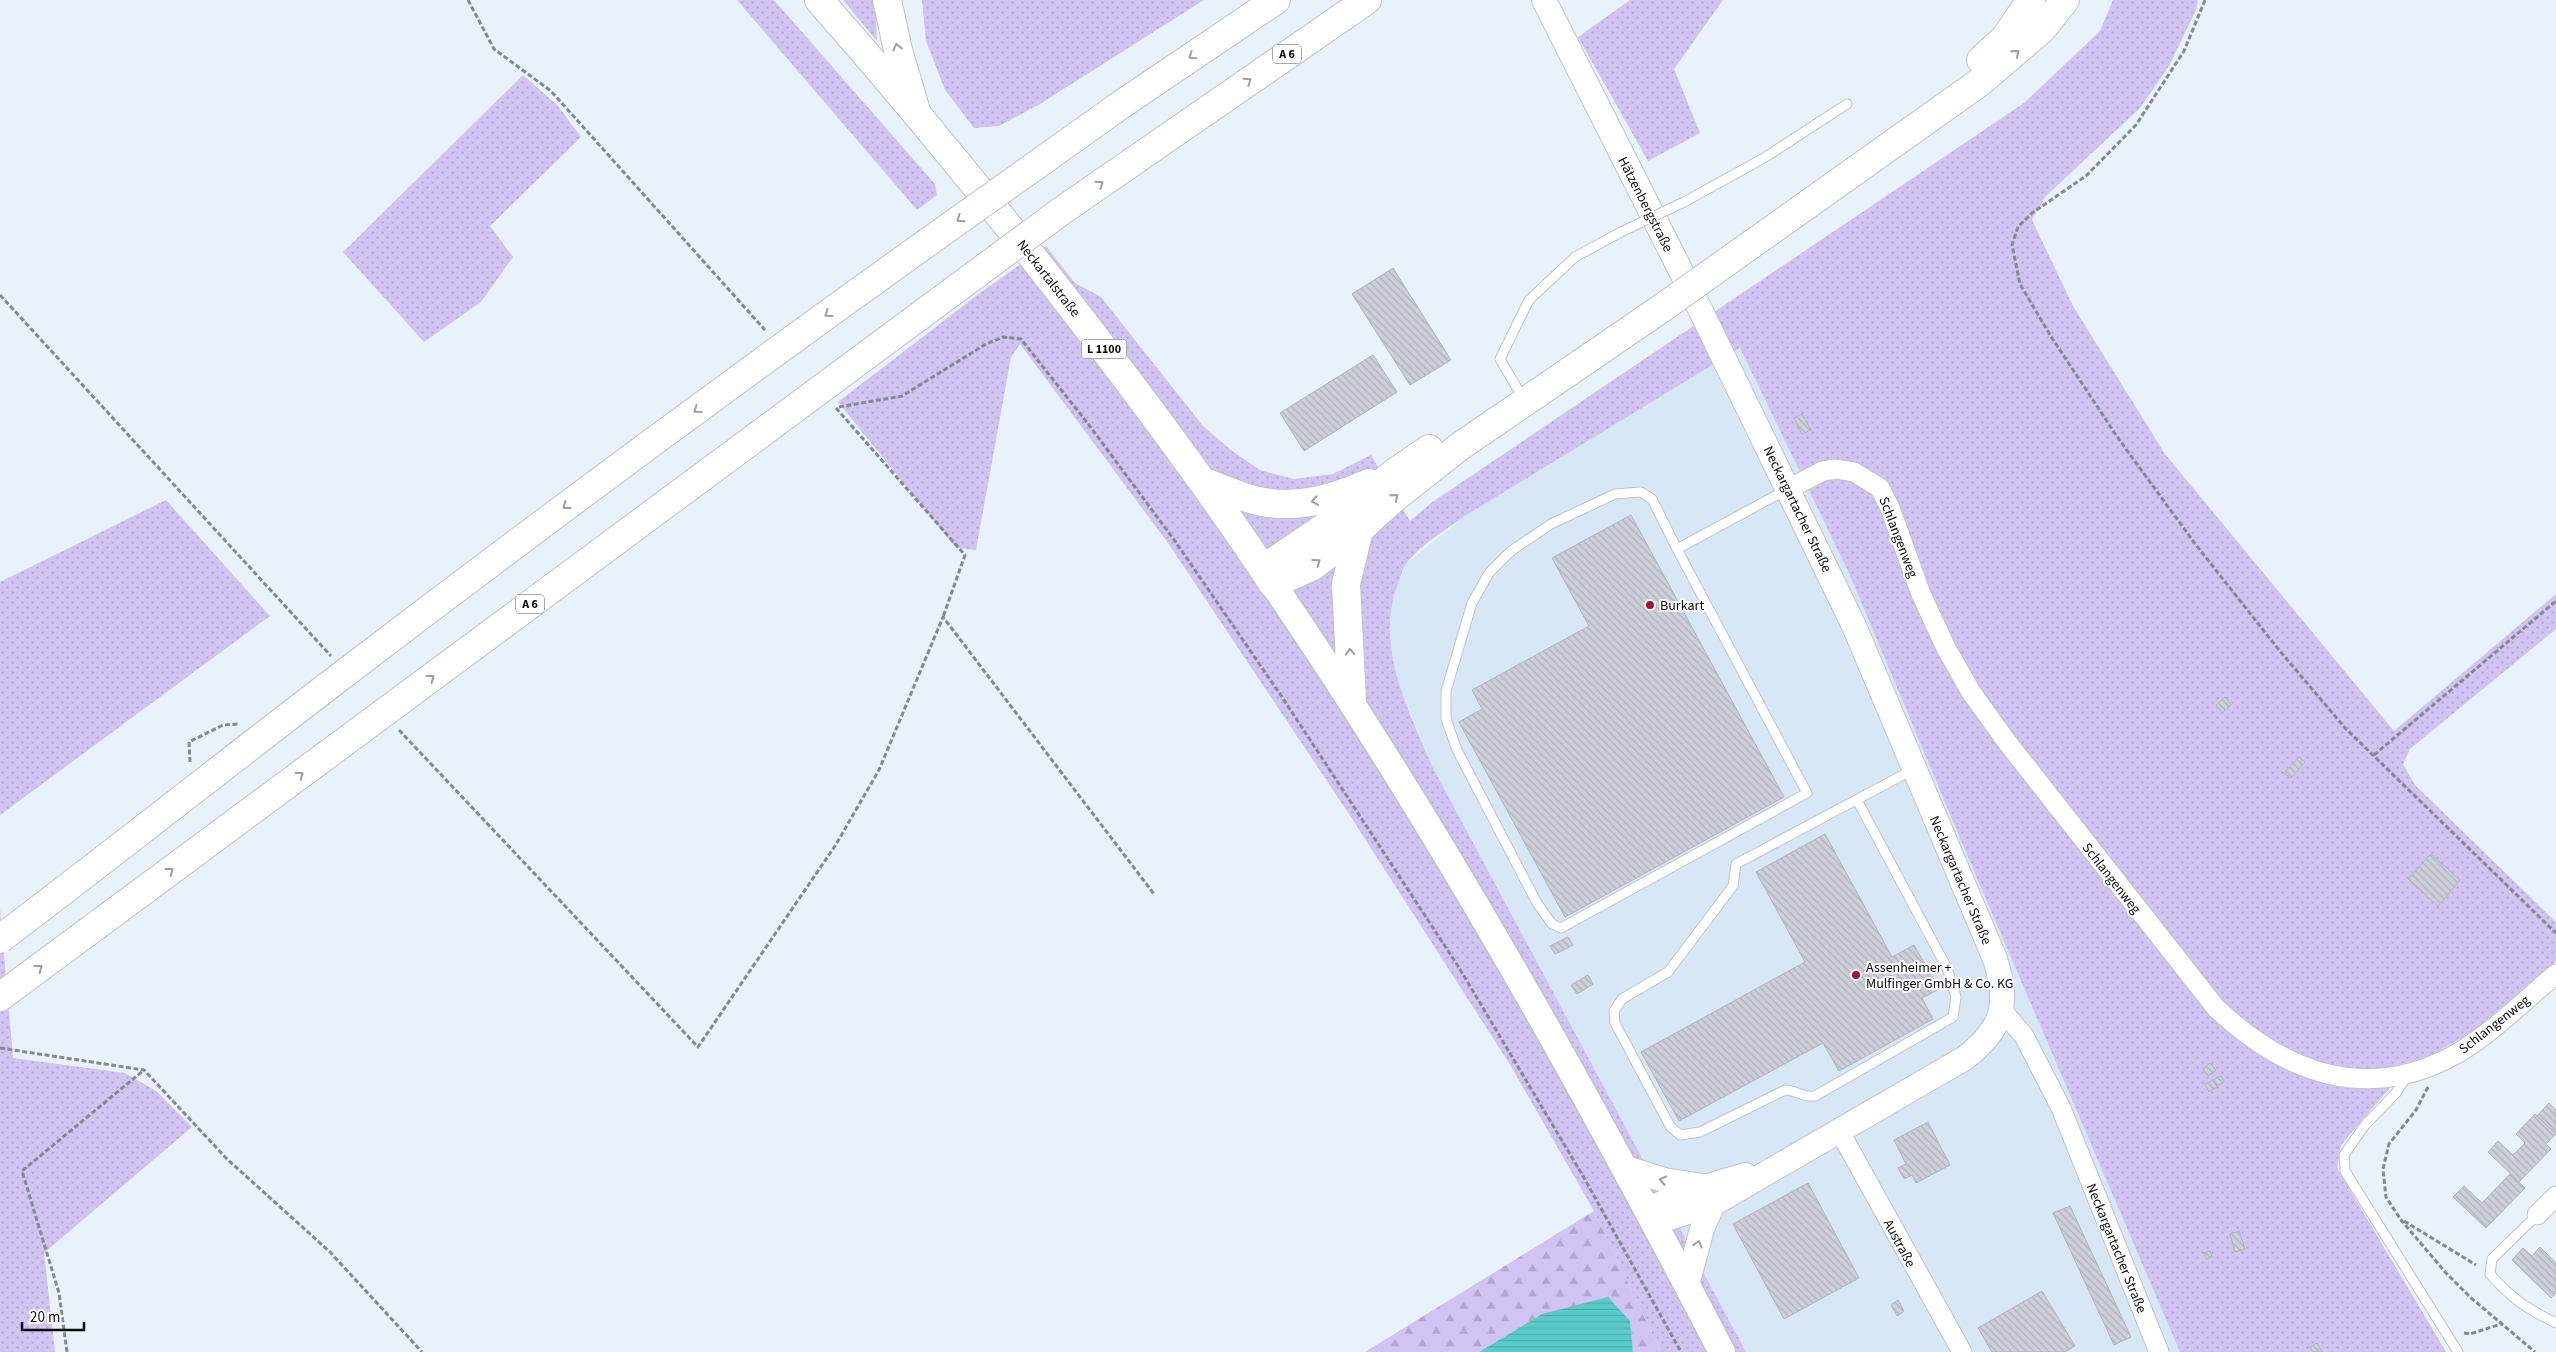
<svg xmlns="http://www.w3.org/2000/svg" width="2556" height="1352" font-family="'Source Sans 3',sans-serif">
<defs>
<pattern id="grass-dots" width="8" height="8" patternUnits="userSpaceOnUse" patternTransform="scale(1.25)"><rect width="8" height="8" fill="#d1c3f2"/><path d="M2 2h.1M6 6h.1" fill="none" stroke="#b2a6ce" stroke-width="1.8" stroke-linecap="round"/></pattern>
<pattern id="forest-firs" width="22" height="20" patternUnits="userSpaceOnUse" patternTransform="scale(1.25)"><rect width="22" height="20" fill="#d1c3f2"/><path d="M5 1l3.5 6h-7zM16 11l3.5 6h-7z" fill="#b2a6ce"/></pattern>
<pattern id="water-rules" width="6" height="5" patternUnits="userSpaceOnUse" patternTransform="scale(1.25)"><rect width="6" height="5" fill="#59cbc9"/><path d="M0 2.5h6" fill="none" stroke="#4cadab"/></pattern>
<pattern id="building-back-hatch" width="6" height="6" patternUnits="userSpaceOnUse" patternTransform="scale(1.25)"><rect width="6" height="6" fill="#cdd0db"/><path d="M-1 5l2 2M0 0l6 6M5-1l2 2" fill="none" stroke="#afb1bb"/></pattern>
</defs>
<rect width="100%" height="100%" fill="#e9f2fa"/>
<polygon fill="#d8e7f5" points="1740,348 1849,573 1965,850 2180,1352 1746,1352 1432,766 1401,690 1390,651 1389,619 1395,591 1406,564 1465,516"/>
<g fill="url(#grass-dots)">
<polygon points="737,0 774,0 935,184 937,195 917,210"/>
<polygon points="843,0 875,0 877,41"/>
<polygon points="922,0 1204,0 1040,104 999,126 974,128 945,90 926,41"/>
<polygon points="1630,0 1723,0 1674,69 1700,133 1648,161 1578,37"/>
<path d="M2113,0h85l-2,10 -27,56 -29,42 -95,89 -13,23 41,86 92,148 229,277 162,-137v35l-146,120 -7,15 12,21 141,137v39l-82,70 -46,26 -34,9 -5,23 -48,56 -4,23 109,184h-266l-215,-502 -116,-277 -109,-225 -275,168c-19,14 -44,28 -59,48 -3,4 -5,12 -7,17 -26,63 9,127 33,185l314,586h-85l-67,-141 -85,-148 -160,-249 -181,-271 -148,-199 -9,13 -35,193 -20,-2 -118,-146 142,-109 66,-47 29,37 26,14 102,129 28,24 29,20 34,9 39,-5 38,-19 39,66 21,-18 593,-400 76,-72z"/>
<polygon points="523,75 558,106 581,137 490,226 513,257 481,302 424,342 343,252"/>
<polygon points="166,500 270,616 0,815 0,582"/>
<polygon points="0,908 13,1058 125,1073 156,1091 192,1127 44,1253 55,1352 0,1352"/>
</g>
<polygon fill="url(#forest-firs)" points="1594,1211 1661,1352 1633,1352 1630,1321 1542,1314 1479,1352 1365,1352"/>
<polygon fill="url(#water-rules)" points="1608,1297 1630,1321 1633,1352 1479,1352 1542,1314"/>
<g fill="url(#building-back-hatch)" stroke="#afb3bd">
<polygon points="1393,268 1451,360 1410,385 1352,294"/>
<polygon points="1373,355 1397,392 1304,451 1280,413"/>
<polygon points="1802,414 1811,430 1802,434 1794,418"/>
<polygon points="1631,515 1784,797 1565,917 1459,722 1482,709 1472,690 1589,626 1552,558"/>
<polygon points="2225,697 2231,705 2222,713 2216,705"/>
<polygon points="2299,757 2305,762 2291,778 2284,773"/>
<polygon points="1825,834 1892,957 1914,945 1939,989 1922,998 1933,1019 1839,1071 1823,1043 1679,1121 1641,1052 1805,962 1756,872"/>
<polygon points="2431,854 2460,880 2438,906 2408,879"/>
<polygon points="1568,937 1573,945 1555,954 1550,946"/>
<polygon points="1588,975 1593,984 1577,994 1571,985"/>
<polygon points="2210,1063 2216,1070 2208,1076 2203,1069"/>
<polygon points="2221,1076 2224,1082 2217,1086 2213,1080"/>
<polygon points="2213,1080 2217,1087 2209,1092 2205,1084"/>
<polygon points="2549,1103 2556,1110 2556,1134 2537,1116"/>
<polygon points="2535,1114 2556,1134 2546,1144 2551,1149 2519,1182 2488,1152 2498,1141 2513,1155 2525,1143 2516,1134"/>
<polygon points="1928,1122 1950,1165 1916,1183 1912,1175 1904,1179 1898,1168 1906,1164 1894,1140"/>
<polygon points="2510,1174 2525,1188 2486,1228 2453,1197 2464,1186 2482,1203"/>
<polygon points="1808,1183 1859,1278 1784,1319 1733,1224"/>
<polygon points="2070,1206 2131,1337 2114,1345 2053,1213"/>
<polygon points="2239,1231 2245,1249 2235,1252 2230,1234"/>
<polygon points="2540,1247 2556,1263 2556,1293 2551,1298 2512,1260 2523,1248 2532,1256"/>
<polygon points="2210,1251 2212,1257 2206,1259 2204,1253"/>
<polygon points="2042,1291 2075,1346 2065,1352 1992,1352 1978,1328"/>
<polygon points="1898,1300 1904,1311 1897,1316 1891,1305"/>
<polygon points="2317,1343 2322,1352 2313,1352 2310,1347"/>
</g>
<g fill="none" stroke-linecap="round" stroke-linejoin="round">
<g stroke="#bbc4cc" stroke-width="11">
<g id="service">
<polyline points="1684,202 1764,158 1847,104"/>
<polyline points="1517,388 1500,359 1529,300 1575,257 1621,232"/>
<polyline points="1677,549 1807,793 1561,928 1552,924 1537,903 1457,750 1446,719 1446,691 1472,603 1489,573 1511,551 1551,524 1615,494 1641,492 1652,499 1677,549 1788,489"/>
<path d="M1857,800l90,168 9,29 -3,20 -138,79c-14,2 -17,-6 -30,-6l-85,42 -20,3 -10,-9 -55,-103 -1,-12 8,-12 46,-27 65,-86 3,-22 178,-95"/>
<polyline points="2408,1074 2396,1093 2365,1125 2344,1155 2345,1171 2458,1352"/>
<path d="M2537,1215l-45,44 -2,15c21,24 37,35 66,49"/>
</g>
</g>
<g stroke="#bbc4cc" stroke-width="21">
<g id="minor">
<path d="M1788,489l35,-18 13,-2 18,3 26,16 10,20 31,86 25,54 25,44 36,50 209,266c70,66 152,96 242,45 35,-21 66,-52 98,-79"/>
<polyline points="2002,1010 2024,1036 2061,1108 2159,1352"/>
<polyline points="1840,1132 1962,1352"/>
<polyline points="2537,1215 2556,1196"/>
</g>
</g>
<g stroke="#bbc4cc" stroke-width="26">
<g id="tertiary">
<path d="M1544,0l154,305 156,321 141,333c15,46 8,69 -30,99l-252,146 -60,19"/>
<polyline points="1623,1167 1664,1180 1703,1186"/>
<polyline points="1646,1210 1688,1192 1745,1175"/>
<polyline points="1687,1285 1702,1229 1713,1204"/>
</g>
</g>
<g stroke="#bbc4cc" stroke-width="29">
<path id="secondary" d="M1273,584c167,245 312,505 449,768"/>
</g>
<g stroke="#bbc4cc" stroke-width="30">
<path id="primary" d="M819,0c96,109 187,221 275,336 62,81 123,163 179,248"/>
</g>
<g stroke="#bbc4cc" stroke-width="30">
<g id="motorway">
<polyline points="887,0 898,50 916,111"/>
<polyline points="1981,60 2005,38 2031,0"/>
<polyline points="1028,171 1122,104 1276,0"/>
<polyline points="1060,212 1367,0"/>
<polyline points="1721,266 1980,82 2042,29 2065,0"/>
<path d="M1204,482c17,6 36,15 54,19 39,9 76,-3 111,-18"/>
<polyline points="1263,569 1347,512 1394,473 1429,449"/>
<polyline points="1273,584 1313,566 1359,530 1393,499 1459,447 1662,308"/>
<polyline points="1352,701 1346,584 1359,530"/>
</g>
</g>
<g stroke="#838a8f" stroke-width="3" stroke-dasharray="5 2.5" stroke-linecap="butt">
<polyline points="468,0 494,49 551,91 765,330"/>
<polyline points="2205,0 2184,51 2136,125 2086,176 2032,213 2018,227 2012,245 2020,284 2050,335 2118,438 2196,545 2279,650 2346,729 2556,933"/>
<polyline points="0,295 331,656"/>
<polyline points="839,407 902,396 986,344 1003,337 1021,339 1089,425 1175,541 1282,697 1458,966 1583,1176 1681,1352"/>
<polyline points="836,408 965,555 943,617"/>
<polyline points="399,730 698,1047 835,846 879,770 943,617 1154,894"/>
<polyline points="2374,755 2556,601"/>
<polyline points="190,762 189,742 223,725 239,724"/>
<polyline points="0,1048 144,1070 227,1159 330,1252 422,1352"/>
<polyline points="2428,1087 2416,1110 2389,1144 2383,1169 2386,1197 2401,1220 2446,1273 2470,1297 2535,1352"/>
<polyline points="2404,1221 2476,1265"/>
<polyline points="2464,1333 2470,1334 2501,1324"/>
<polyline points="67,1352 59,1293 22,1171 144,1070"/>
</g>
<use href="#service" stroke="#fff" stroke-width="9"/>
<use href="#minor" stroke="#fff" stroke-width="19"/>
<use href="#tertiary" stroke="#fff" stroke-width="24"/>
<use href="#secondary" stroke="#fff" stroke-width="26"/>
<use href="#primary" stroke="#fff" stroke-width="28"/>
<use href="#motorway" stroke="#fff" stroke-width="28"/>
<g stroke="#bbc4cc" stroke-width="11" stroke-linecap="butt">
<polyline id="service-bridge" points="1621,232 1684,202"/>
</g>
<g stroke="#bbc4cc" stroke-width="30" stroke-linecap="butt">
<g id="motorway-bridge">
<polyline points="1662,308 1721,266"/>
<path d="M0,939c111,-84 221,-171 332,-256 229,-175 461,-346 696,-512"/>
<polyline points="0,997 1060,212"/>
</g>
</g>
<use href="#service-bridge" stroke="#fff" stroke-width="9"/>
<use href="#motorway-bridge" stroke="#fff" stroke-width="28"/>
</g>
<defs><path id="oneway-chevron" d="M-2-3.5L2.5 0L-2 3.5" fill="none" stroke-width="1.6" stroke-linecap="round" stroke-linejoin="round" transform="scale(1.25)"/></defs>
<g stroke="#9d9e9f">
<use href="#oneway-chevron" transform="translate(897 47) rotate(-104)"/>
<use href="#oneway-chevron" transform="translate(2016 53) rotate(-41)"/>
<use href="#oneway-chevron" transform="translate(1192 56) rotate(146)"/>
<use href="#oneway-chevron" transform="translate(1248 81) rotate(-34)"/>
<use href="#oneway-chevron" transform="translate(1100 184) rotate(-35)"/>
<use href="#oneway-chevron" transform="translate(960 219) rotate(145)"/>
<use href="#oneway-chevron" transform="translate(828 314) rotate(144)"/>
<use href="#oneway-chevron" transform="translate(697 410) rotate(144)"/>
<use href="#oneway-chevron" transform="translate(1395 497) rotate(-40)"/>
<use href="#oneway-chevron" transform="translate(1315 501) rotate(170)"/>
<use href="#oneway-chevron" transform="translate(566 506) rotate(143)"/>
<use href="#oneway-chevron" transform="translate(1317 562) rotate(-36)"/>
<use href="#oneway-chevron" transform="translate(1350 652) rotate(-93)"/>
<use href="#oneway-chevron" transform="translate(431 678) rotate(-37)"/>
<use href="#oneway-chevron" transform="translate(300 775) rotate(-37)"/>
<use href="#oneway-chevron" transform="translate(170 871) rotate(-37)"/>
<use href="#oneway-chevron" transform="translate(39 968) rotate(-37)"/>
<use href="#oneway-chevron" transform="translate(1663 1180) rotate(-167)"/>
<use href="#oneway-chevron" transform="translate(1698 1244) rotate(-75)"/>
</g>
<g fill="#a91134" stroke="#fefefe" stroke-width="2">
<circle cx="1650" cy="605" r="5"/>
<circle cx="1856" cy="975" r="5"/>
</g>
<g text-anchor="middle" stroke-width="4" stroke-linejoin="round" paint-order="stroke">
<g fill="#fefefe" stroke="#525557" stroke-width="1">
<rect x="1273" y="44.5" width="28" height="19" rx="4"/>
<rect x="1081.5" y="339.5" width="45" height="19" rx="4"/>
<rect x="516" y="594.5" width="28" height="19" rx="4"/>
</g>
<g font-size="12" font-weight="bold" fill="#090c0f">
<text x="1287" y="58">A 6</text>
<text x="1104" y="353">L 1100</text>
<text x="530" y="608">A 6</text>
</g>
<g font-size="14" fill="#090c0f" stroke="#fefefe">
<text transform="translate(1646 204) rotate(63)" y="5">Hätzenbergstraße</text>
<text transform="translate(1049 278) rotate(52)" y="5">Neckartalstraße</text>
<text transform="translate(1798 509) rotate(64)" y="5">Neckargartacher Straße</text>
<text transform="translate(1899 537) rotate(69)" y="5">Schlangenweg</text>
<text transform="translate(2112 878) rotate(52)" y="5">Schlangenweg</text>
<text transform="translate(1961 880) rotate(67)" y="5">Neckargartacher Straße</text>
<text transform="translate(2494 1024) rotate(-38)" y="5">Schlangenweg</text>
<text transform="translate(1900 1243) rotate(62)" y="5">Austraße</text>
<text transform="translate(2117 1248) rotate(68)" y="5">Neckargartacher Straße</text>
</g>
<g font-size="14" fill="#090c0f" stroke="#fefefe" text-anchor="start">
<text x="1660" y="610">Burkart</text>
<text x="1866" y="972">Assenheimer +<tspan x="1866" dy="16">Mulfinger GmbH &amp; Co. KG</tspan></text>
</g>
</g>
<path d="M22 1322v8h62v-8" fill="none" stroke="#090c0f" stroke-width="2.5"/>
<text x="30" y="1322" font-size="15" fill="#090c0f" stroke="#fefefe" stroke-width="4" paint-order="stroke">20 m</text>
</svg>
